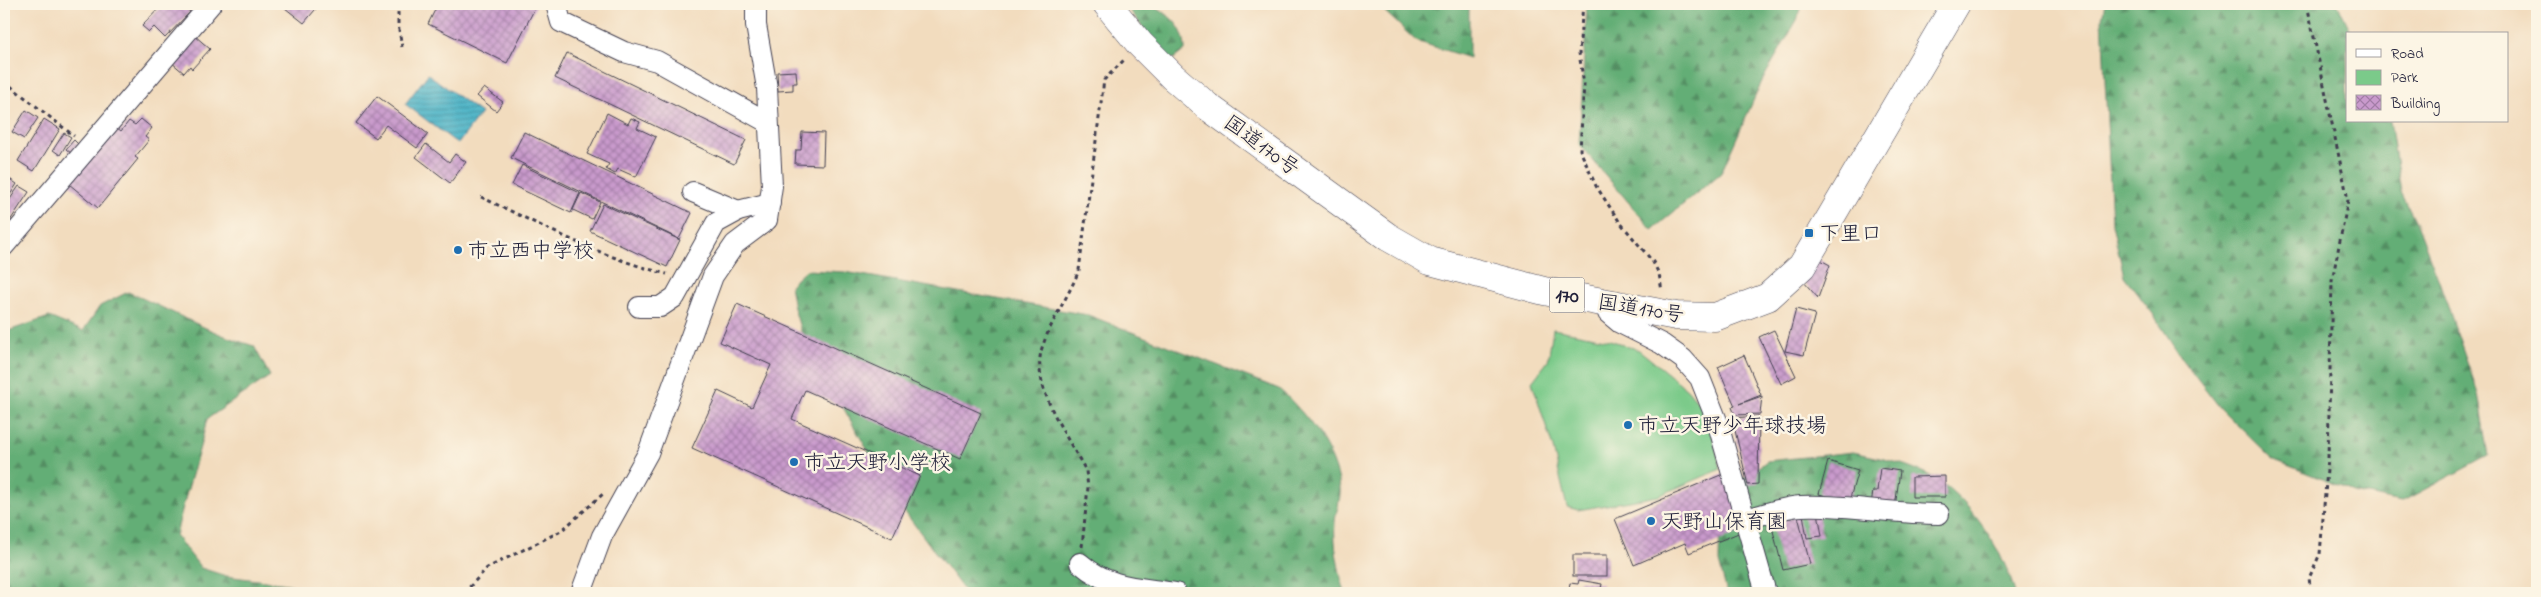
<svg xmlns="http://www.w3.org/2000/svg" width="2541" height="597" font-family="'Indie Flower','Klee One',sans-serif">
<defs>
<pattern id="forest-firs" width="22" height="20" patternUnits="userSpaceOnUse" patternTransform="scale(1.25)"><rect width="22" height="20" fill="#64ae76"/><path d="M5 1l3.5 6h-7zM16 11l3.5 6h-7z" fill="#528d62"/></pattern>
<pattern id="water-rules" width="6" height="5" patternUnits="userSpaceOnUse" patternTransform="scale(1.25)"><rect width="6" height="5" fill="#48b2c6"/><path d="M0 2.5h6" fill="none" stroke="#3c90a2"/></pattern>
<pattern id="building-cross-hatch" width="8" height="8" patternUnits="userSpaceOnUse" patternTransform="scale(1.25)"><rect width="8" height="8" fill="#c99acc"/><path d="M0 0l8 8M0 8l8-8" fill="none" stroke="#a37da7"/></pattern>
</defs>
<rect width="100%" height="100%" fill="#fcf5e5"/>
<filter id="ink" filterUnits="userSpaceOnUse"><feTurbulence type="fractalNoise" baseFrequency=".02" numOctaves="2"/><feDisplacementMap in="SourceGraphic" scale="10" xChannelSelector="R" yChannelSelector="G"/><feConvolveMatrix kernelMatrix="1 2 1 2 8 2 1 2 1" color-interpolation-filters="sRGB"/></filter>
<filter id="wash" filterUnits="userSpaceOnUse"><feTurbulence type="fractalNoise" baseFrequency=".0096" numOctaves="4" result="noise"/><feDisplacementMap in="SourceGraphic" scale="20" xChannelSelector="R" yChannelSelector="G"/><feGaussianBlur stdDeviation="1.12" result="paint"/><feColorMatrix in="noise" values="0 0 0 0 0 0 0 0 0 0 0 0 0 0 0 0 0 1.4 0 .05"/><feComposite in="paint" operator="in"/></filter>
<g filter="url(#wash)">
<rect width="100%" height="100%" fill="#f2dcbe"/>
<g fill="url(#forest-firs)" stroke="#436858">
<path d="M1125,4h27v2c19,9 33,22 33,44l-13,10 -8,-5z"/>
<polygon points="1377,4 1469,4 1469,58 1416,41"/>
<polygon points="1587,4 1803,4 1797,20 1763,79 1721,173 1652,230 1579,144"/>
<polygon points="2105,4 2338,4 2352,34 2347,34 2347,121 2390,121 2401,192 2417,224 2439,281 2478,393 2488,456 2401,502 2354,492 2272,459 2221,409 2183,360 2153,314 2124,276 2112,224 2102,18"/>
<path d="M806,270l39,2 243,43 191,74c27,24 57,62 61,99 1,11 -4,23 -5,34 -2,24 4,48 10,71h-379l-68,-90 -65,-113 -27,-42 -12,-40 -4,-23z"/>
<path d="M128,292c43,18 81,41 126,54l16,30 -63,43c-9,40 -23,78 -31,117l25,32 25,8 62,8 39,9h-323v-255l4,-7 41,-14 34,14 17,-25z"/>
<path d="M1853,452c28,6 57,12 83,27 35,22 69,74 79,114h-288l-8,-31 1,-46 10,-29 37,-26z"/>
</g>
<polygon fill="#7bca8a" stroke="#4e7662" points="1553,329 1610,340 1639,350 1687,389 1707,413 1721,469 1658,496 1578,510 1567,507 1553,448 1532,382 1548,361"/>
<polygon fill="url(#water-rules)" stroke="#356a80" points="428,74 481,113 458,144 405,104"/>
<g id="blocks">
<g fill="url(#building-cross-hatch)">
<polygon points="163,4 181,4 190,12 165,38 154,27 149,32 142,26"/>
<polygon points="280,4 320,4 304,23"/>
<polygon points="438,4 537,4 507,63 428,24"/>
<polygon points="194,35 210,49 192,69 190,66 184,73 171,62"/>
<polygon points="567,53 746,140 734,164 555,78"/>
<polygon points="796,71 797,83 793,83 793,90 778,91 777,72"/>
<polygon points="484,88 503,102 496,111 477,96"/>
<polygon points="377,96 428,134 417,148 386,125 376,138 356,123"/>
<polygon points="26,110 38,118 24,139 12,132"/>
<polygon points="607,113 628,124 631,118 640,122 637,128 656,137 636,177 618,169 615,174 606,169 609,164 587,154"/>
<polygon points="44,119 60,129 34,171 18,161"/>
<polygon points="141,119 152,128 145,137 149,140 135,157 138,159 98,208 69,184 116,127 121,131 129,121 135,125"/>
<polygon points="524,132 692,213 679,239 511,158"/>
<polygon points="802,132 824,133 823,165 795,164 796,150 801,150"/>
<polygon points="64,133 71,137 60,155 53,150"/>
<polygon points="74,140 79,145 72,154 66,149"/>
<polygon points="426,144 449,162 455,154 466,162 450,183 416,157"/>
<polygon points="522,165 580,193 571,213 512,185"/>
<polygon points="5,176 17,184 4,204 4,177"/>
<polygon points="19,186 29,192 4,230 4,208"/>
<polygon points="581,193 600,202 592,219 573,210"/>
<polygon points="603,204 680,240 667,267 590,231"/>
<polygon points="1817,258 1830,265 1818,298 1803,281"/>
<polygon points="737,304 981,413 960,459 805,390 792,419 920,476 892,538 692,448 718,391 752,407 771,365 720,342"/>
<polygon points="1796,309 1815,314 1804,355 1785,351"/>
<polygon points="1774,330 1796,376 1781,384 1759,337"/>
<polygon points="1744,355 1761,395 1739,404 1762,396 1760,414 1735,415 1732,407 1735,406 1718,367"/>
<polygon points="1759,416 1758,484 1748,485 1732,418"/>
<polygon points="1828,461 1858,470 1849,502 1819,494"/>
<polygon points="1880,468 1900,471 1895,507 1871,504 1873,491 1877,491"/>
<polygon points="1723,474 1746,530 1689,553 1685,543 1634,565 1615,519"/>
<polygon points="1945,476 1945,497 1912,497 1912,477"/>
<polygon points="1818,512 1822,536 1807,538 1803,514"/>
<polygon points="1798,516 1810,564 1783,570 1771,523"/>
<rect x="1573" y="555" width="34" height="21"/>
<polygon points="1579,580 1602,584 1600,593 1568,593 1570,583 1578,584"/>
</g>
</g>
</g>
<g filter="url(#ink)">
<use href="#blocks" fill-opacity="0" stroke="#413e4f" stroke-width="1"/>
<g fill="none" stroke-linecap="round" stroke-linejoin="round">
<g stroke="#413e4f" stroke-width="22">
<g id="minor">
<polyline points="556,4 561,22 624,52 657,61 767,122"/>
<polyline points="693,192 738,211"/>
<polyline points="4,246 211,4"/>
<polyline points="1605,302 1608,313 1620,323 1662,344 1683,359 1700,378 1717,421 1766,593"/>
<polyline points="639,307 660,307 675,297 716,223 738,211 770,203"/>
<path d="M1745,519c18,-4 38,-12 56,-13 46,-2 92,8 138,8"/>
<path d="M1080,563c30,26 59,24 96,30"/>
<polyline points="581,593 602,536 648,453 713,276 735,244 767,220 772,186 767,88 756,25 756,4"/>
</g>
</g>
<g stroke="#413e4f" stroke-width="29">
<polyline id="highway" points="1107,4 1140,44 1173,77 1207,106 1388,237 1430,261 1544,291 1676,316 1715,317 1768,297 1802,266 1956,4"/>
</g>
<g stroke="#413e4f" stroke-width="3" stroke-dasharray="4 4" stroke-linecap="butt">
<polyline points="398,4 398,24 402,47"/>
<polyline points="1583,4 1579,53 1584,84 1580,150 1596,186 1619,221 1653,262 1659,274 1662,291"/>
<polyline points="2307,4 2348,200 2332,281 2328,458 2320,554 2309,578 2311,593"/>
<polyline points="4,81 74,136"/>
<path d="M481,197c60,28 121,61 186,77"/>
<path d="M1082,547l6,-60 -2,-16c-18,-34 -58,-87 -43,-126 9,-26 26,-49 36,-75l25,-190 21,-21"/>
<polyline points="464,593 487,568 561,531 603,494"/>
<polyline points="1079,593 1080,586"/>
</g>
<use href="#minor" stroke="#fff" stroke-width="20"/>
<use href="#highway" stroke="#fff" stroke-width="28"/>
</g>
</g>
<g fill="#1f6fb2" stroke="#fcf5e5" stroke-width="2">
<rect x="1804" y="228" width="10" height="10" rx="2.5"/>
<circle cx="458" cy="250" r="5"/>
<circle cx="1628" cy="425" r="5"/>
<circle cx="794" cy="462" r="5"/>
<circle cx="1651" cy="521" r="5"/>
</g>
<g text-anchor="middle" stroke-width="5" stroke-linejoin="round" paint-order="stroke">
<rect fill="#fcf5e5" stroke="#63616e" stroke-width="1" x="1549.5" y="277.5" width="35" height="35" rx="4"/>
<g font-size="20" font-weight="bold" fill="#22223b">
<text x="1567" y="302">170</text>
</g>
<g font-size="21" fill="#22223b" stroke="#fcf5e5">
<text transform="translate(1262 145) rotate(36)" y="7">国道170号</text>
<text transform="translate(1641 308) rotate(9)" y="7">国道170号</text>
</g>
<g font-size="21" fill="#22223b" stroke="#fcf5e5" text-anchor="start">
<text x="1819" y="240">下里口</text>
<text x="468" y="257">市立西中学校</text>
<text x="1638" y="432">市立天野少年球技場</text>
<text x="804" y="469">市立天野小学校</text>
<text x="1661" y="528">天野山保育園</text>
</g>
</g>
<rect width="2541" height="597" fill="none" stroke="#fcf5e5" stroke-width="20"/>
<rect x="2346" y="32" width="162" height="90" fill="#fcf5e5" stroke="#a5a1a1"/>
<rect x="2356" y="49" width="25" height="8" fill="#ffffff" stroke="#a5a1a1"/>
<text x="2391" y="58" font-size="15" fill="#22223b">Road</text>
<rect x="2356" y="70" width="25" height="15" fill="#7bca8a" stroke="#a5a1a1"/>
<text x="2391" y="82" font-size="15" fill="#22223b">Park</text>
<rect x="2356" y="95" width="25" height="15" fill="url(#building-cross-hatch)" stroke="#a5a1a1"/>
<text x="2391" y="108" font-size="15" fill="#22223b">Building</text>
</svg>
